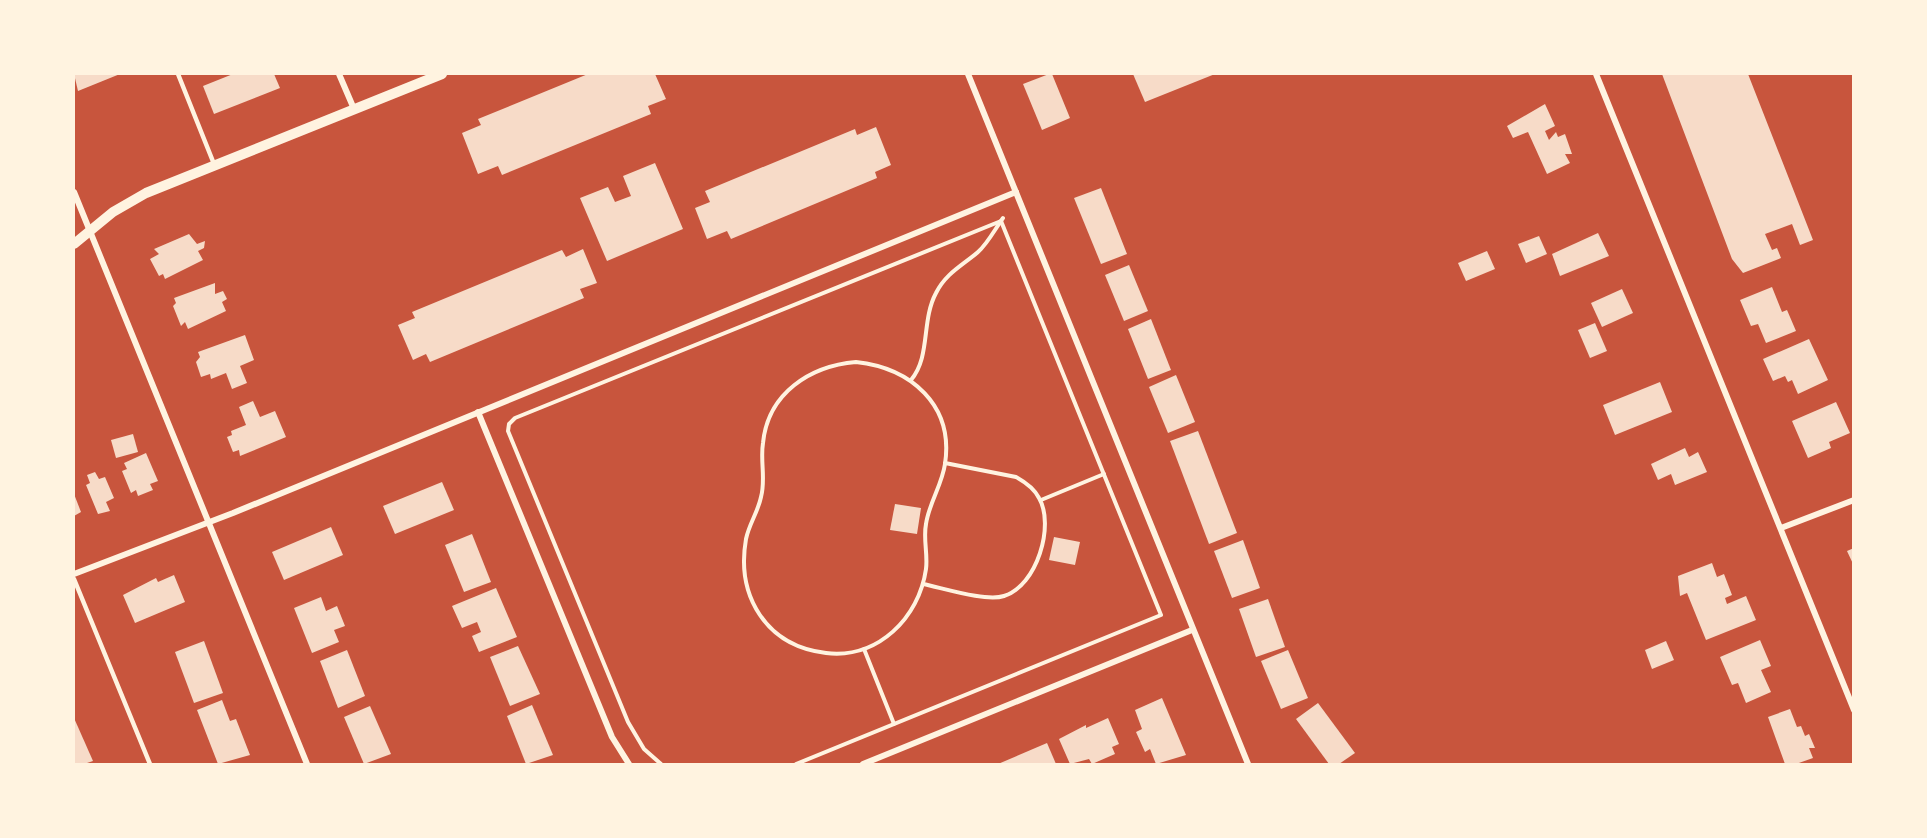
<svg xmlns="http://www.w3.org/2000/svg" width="1927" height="838" font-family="'PT Sans Narrow',sans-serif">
<rect width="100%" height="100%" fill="#c8553d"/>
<g fill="#f7dbc8">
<polygon points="74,74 120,74 78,91"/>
<polygon points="233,74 274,74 280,88 214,114 203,86"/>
<polygon points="588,74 655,74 666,99 648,106 651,114 502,175 498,166 478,174 462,133 481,125 478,119"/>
<polygon points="1049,74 1052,74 1070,118 1042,130 1023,84"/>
<polygon points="1133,74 1215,74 1145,102"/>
<polygon points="1662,74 1748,74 1813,240 1800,245 1792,224 1765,234 1772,250 1777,248 1781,258 1743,273 1732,259"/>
<polygon points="1545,104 1555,126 1545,131 1549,140 1556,132 1558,137 1565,134 1572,154 1565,154 1570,163 1547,174 1528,132 1513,138 1507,126"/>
<polygon points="876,127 891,165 875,172 877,178 731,239 727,231 707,239 695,208 710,202 705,191 855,129 857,135"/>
<polygon points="655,163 683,229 607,261 580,198 608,187 615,202 631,196 623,176"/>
<polygon points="1101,188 1127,254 1101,264 1074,198"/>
<polygon points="1598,233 1609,256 1560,276 1552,254"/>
<polygon points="189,234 197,244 205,241 204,248 198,251 203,260 165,279 163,274 159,276 150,259 159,254 154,249"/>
<polygon points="1539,236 1547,254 1526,263 1518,244"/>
<polygon points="583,249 597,283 580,289 584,298 430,362 426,354 413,360 398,325 415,318 412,312 562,250 566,257"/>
<polygon points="1487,251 1495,269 1466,281 1458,263"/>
<polygon points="1129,265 1148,311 1124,321 1105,275"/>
<polygon points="215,283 215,294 223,291 227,299 222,302 226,311 188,329 185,322 181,326 173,306 176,303 174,298"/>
<polygon points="1772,287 1782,312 1787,310 1796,331 1766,343 1758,324 1751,326 1740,300"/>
<polygon points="1622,289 1633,313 1602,327 1591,303"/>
<polygon points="1151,319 1171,370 1148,379 1128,329"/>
<polygon points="1595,323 1607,351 1590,358 1578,330"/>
<polygon points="245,335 254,360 240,366 247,383 232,389 226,373 211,379 210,374 201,377 196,362 200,357 198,352"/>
<polygon points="1809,339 1828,380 1798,394 1792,380 1788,382 1785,376 1773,381 1763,359"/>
<polygon points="1176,375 1195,422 1168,433 1149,387"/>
<polygon points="1660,382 1672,412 1615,435 1603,405"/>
<polygon points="253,401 260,417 275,411 286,437 240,456 239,450 233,452 227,437 232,435 231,431 246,425 239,407"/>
<polygon points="1836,402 1850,433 1829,442 1831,448 1808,458 1792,421"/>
<polygon points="1198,431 1237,533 1209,544 1170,441"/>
<polygon points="133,434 138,452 116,458 111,440"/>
<polygon points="1685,448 1689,457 1698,452 1707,472 1675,485 1671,474 1658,480 1651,464"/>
<polygon points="146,453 158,481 150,484 153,490 138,496 136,490 131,493 122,471 127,469 124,463"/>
<polygon points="95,472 99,479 105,477 114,498 106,502 110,511 98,514 86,485 90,483 87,475"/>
<polygon points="442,482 454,510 395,534 383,506"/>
<polygon points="74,494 81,512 74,516"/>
<polygon points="895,504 921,508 917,534 890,530"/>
<polygon points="331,527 343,555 284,580 272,552"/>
<polygon points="472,534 491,582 464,592 445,545"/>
<polygon points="1054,537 1080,542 1075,565 1049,560"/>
<polygon points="1243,540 1260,588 1232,598 1214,551"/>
<polygon points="1854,548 1854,566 1847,551"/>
<polygon points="1712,563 1717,577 1724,574 1732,595 1725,598 1727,604 1746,596 1756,620 1706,640 1687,593 1680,596 1678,576"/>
<polygon points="174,575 185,602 135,623 123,595 156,578 158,582"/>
<polygon points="496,588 517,637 479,652 472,636 481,632 477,622 462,628 452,606"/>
<polygon points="321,597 326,611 337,606 345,626 334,630 339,642 312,653 294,608"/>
<polygon points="1268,599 1285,647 1256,657 1239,609"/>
<polygon points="1760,640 1771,666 1761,670 1771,692 1746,703 1738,683 1732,685 1720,657"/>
<polygon points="204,641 223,693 194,703 175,652"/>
<polygon points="1666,641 1674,660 1652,669 1645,650"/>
<polygon points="518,646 540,694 510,706 490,657"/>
<polygon points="347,650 365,696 338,708 320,661"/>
<polygon points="1288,650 1308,698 1281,709 1261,661"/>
<polygon points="1162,698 1186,755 1156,764 1150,749 1145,752 1136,732 1142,729 1135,710"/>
<polygon points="222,700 230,721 236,719 250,755 218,764 197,710"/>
<polygon points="1318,703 1355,753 1339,764 1329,764 1296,719"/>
<polygon points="532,705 553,755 526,764 507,716"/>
<polygon points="370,706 391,754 364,764 344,717"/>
<polygon points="1790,709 1797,727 1801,726 1805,736 1809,734 1815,748 1809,748 1813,758 1796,764 1785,764 1768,717"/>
<polygon points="74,718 93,761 84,764 74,764"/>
<polygon points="1108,718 1119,744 1112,747 1115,754 1092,764 1089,759 1070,764 1059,739 1086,725 1086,728"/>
<polygon points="1047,743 1056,764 998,764"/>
</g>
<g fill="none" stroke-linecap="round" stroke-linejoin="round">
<g stroke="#fff3e0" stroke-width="4">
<path d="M856,362c55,6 98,43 89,102 -3,21 -16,39 -19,60 -3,15 2,30 0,45 -7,49 -48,90 -100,84 -60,-7 -90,-57 -80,-114 3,-15 12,-27 15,-42 5,-18 -1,-36 2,-54 5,-50 47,-77 93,-81z"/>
<path d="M911,380c20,-24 10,-59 25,-87 10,-20 27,-28 42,-41 10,-9 17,-23 25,-34"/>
<polyline points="1041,500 1104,474"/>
<path d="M923,584c20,4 63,18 81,12 33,-10 51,-71 35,-98 -5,-10 -14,-16 -23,-21l-71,-14"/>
<polyline points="864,649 894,724"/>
<polyline points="661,764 644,749 628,722 508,431 509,424 515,418 1001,221 1161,615 796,764"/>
</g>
<g stroke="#fff3e0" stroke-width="4.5">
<polyline points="178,74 214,164"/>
<polyline points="74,579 150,764"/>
</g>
<g stroke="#fff3e0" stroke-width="6">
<polyline points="339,74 354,109"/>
<polyline points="968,74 1248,764"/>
<polyline points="1596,74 1854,710"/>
<polyline points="74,192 307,764"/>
<polyline points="478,412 612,737 629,764"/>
<polyline points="1781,528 1854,500"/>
<polyline points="74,574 233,513 1016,192"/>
<polyline points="863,764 1192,630"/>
</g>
<polyline stroke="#fff3e0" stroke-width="10" points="74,244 113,212 146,193 442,74"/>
</g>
<rect width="1927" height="838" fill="none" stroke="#fff3e0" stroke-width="150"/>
</svg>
